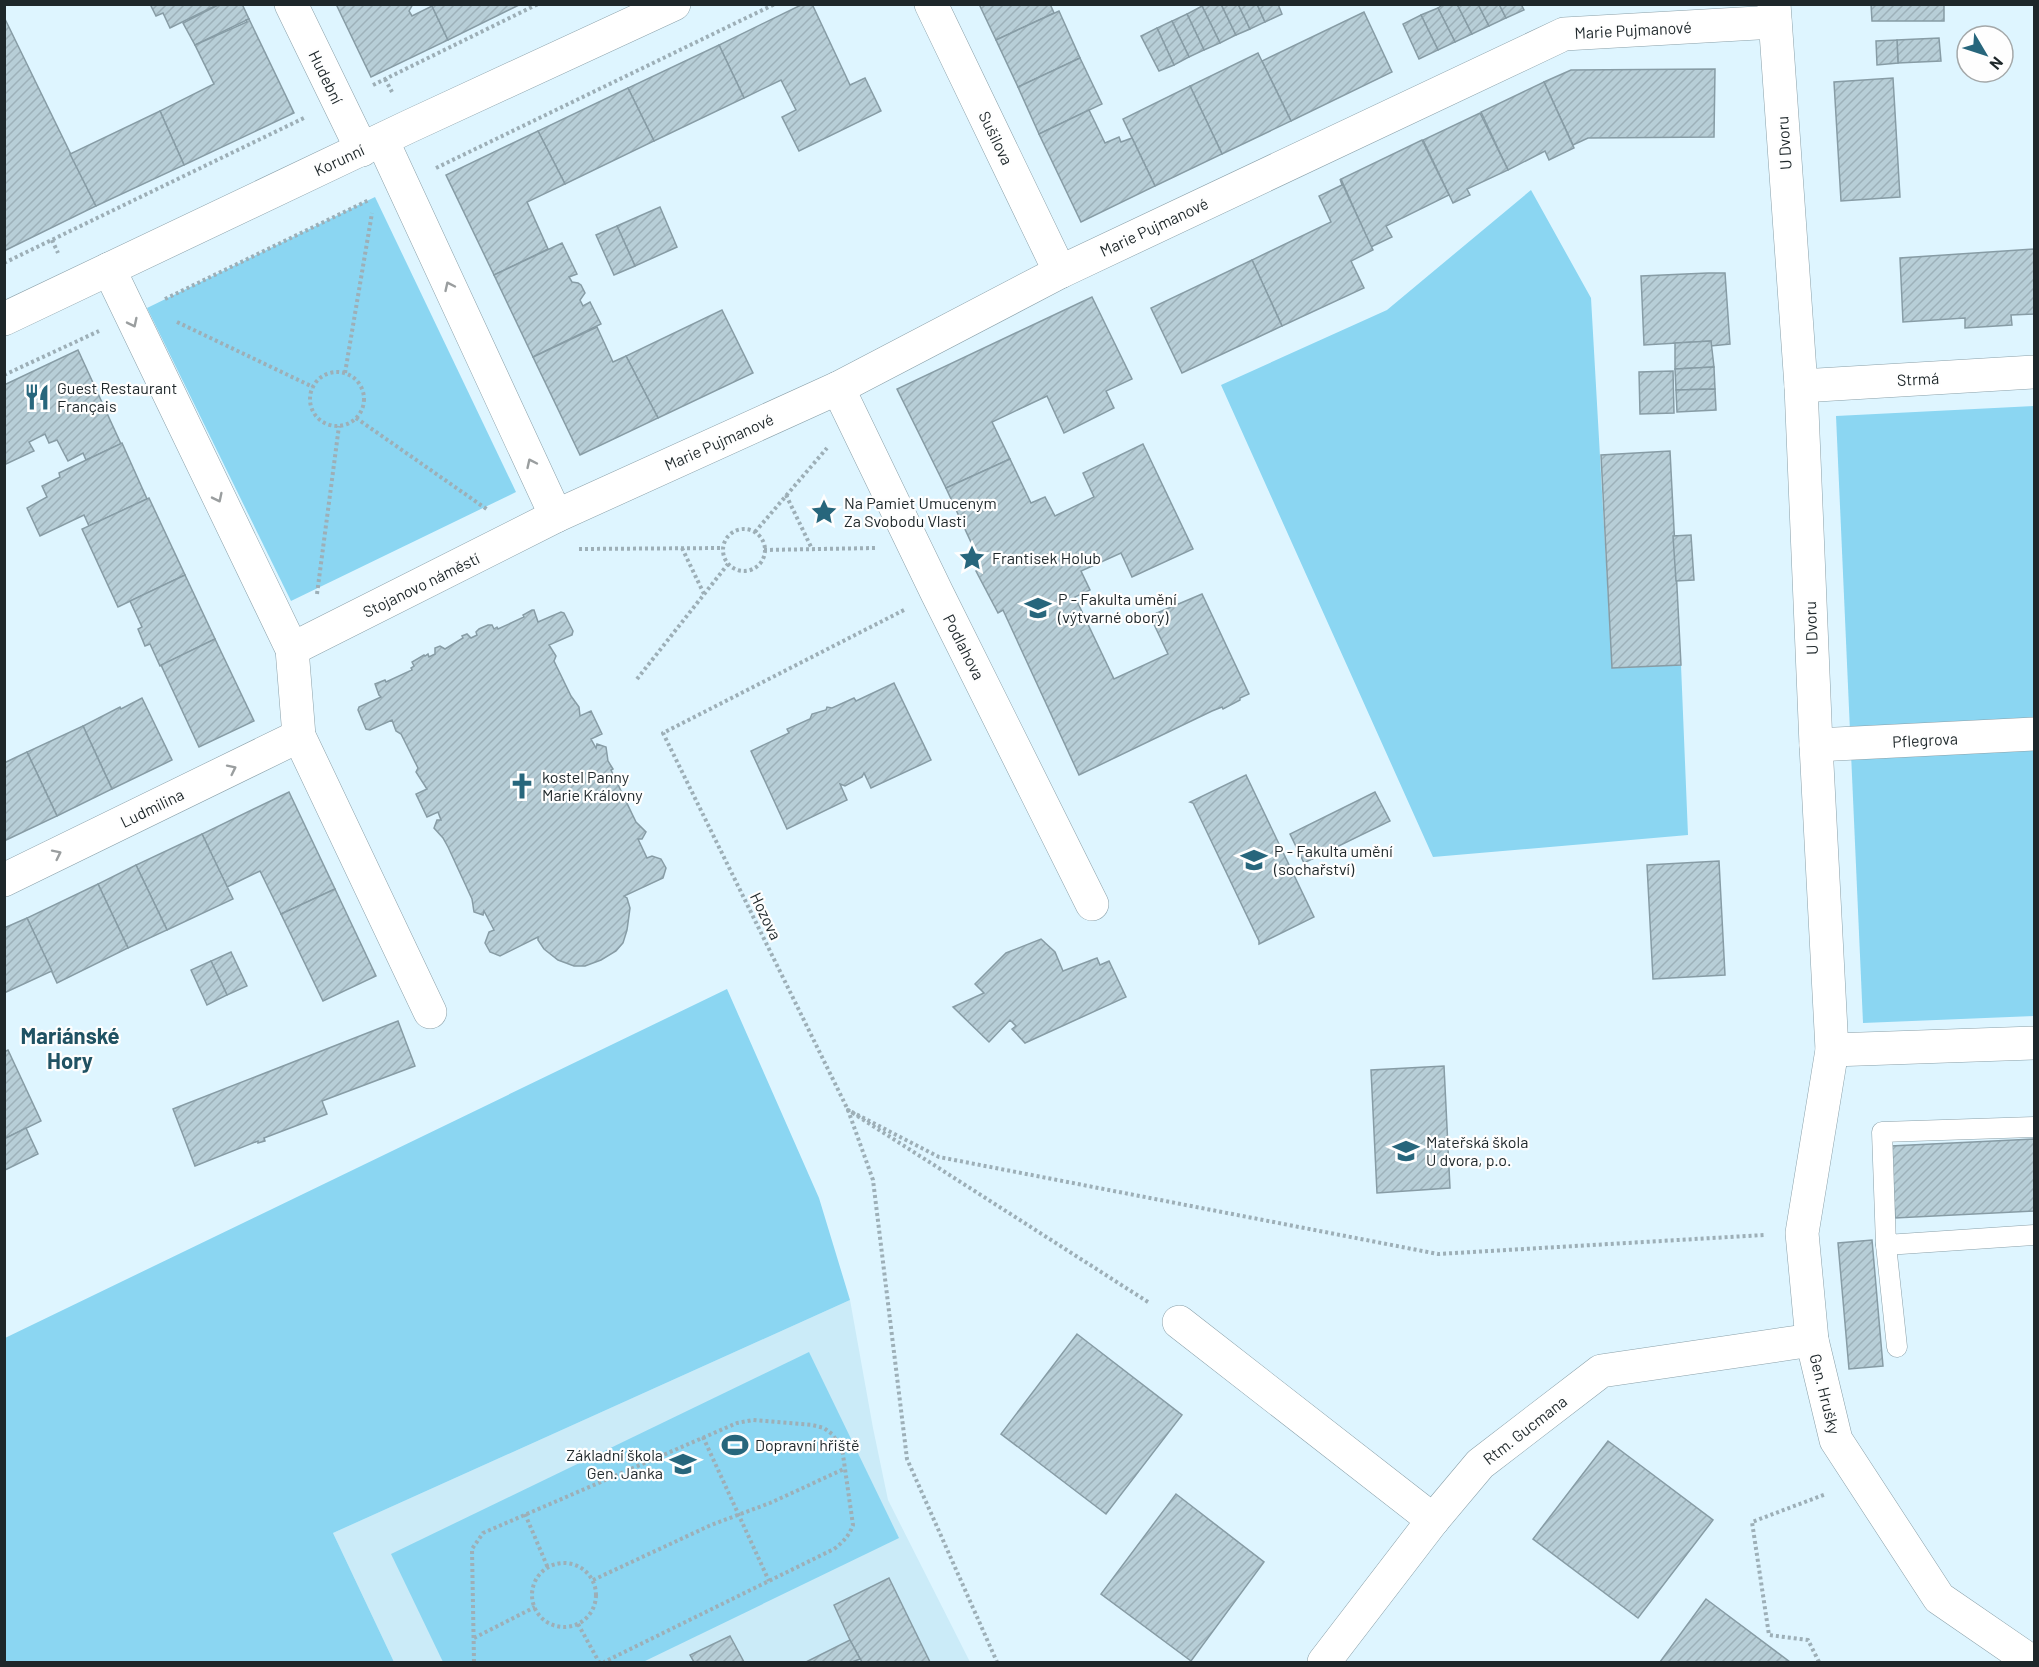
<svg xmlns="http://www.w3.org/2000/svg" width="2039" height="1667" font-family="Barlow,sans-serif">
<defs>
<pattern id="building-hatch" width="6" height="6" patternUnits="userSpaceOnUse" patternTransform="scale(1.5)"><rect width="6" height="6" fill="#b7ced7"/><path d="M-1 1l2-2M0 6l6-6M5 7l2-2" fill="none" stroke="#9db1b9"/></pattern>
</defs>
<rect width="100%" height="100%" fill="#def5ff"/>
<polygon fill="#cbebf8" points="850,1300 873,1428 888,1500 970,1662 394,1662 333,1533"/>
<g fill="#8bd6f2">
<polygon points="1531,190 1591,298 1612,668 1681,665 1688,835 1433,857 1221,385 1387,310"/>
<polygon points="375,197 516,492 291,601 147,308"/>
<polygon points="2034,406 2034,1016 1863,1023 1836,416"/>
<polygon points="727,989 819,1198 850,1300 333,1533 394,1662 5,1662 5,1338"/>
<polygon points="809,1352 899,1538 643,1662 443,1662 391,1554"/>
</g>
<g fill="url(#building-hatch)" stroke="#879ca5" stroke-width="1.5">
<polygon points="150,4 219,4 170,28 163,13 156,16"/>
<polygon points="220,4 242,4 249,19 195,45 183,23"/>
<polygon points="336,4 413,4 409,11 412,16 432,6 448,40 371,77"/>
<polygon points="431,4 521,4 448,40"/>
<polygon points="803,4 812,4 850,85 865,78 881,111 799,151 782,117 796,110 781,80 744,98 719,45"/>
<polygon points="979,4 1050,4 1054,13 996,40"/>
<polygon points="1206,4 1221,4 1236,35 1220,43 1202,6"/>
<polygon points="1221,4 1238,4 1250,29 1236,35"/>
<polygon points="1238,4 1257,4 1265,22 1250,29"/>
<polygon points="1257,4 1278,4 1282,14 1265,22"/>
<polygon points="1444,4 1457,4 1472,34 1455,42 1438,8"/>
<polygon points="1457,4 1478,4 1489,26 1472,34"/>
<polygon points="1478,4 1499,4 1506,18 1489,26"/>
<polygon points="1499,4 1521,4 1524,10 1506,18"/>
<polygon points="1871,4 1944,4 1944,21 1872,21"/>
<polygon points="1202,6 1220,43 1204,50 1187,14"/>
<polygon points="1438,8 1455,42 1438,50 1421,15"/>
<polygon points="1059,11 1080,58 1018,87 996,40"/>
<polygon points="1364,12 1392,72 1291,121 1262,61"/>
<polygon points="1187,14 1204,50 1189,57 1172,21"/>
<polygon points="1421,15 1438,50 1419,59 1403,24"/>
<polygon points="4,17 96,206 4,251"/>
<polygon points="249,19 294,113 184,165 160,111 214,84 195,45 247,22 246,20"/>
<polygon points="1172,21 1189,57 1174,65 1157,28"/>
<polygon points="1157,28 1174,65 1159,71 1141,36"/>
<polygon points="1939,38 1941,61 1898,63 1897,40"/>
<polygon points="1897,40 1898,63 1877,65 1876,41"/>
<polygon points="719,45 744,98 654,141 628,88"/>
<polygon points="1258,53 1291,121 1222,154 1190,86"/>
<polygon points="1080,58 1102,104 1039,134 1018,87"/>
<polygon points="1715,69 1714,137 1588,138 1573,145 1544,82 1571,70"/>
<polygon points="1893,78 1900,197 1841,201 1834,82"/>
<polygon points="1544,82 1574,148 1549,160 1545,151 1508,170 1481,112"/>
<polygon points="1190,86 1222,154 1155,186 1123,119"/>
<polygon points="628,88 654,141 565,184 538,131"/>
<polygon points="1089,110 1105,143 1119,137 1121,142 1132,138 1155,186 1081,222 1039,134"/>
<polygon points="160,111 184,165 96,206 70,154"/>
<polygon points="1480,113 1508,170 1467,189 1470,195 1453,203 1423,140"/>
<polygon points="538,131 565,184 527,202 548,249 494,275 446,175"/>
<polygon points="1422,140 1449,195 1386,226 1392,237 1371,247 1341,179"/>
<polygon points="1340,179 1373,250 1351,261 1364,288 1282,326 1252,260 1331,222 1319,196 1342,185"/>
<polygon points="660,207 677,247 635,266 617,226"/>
<polygon points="617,226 635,266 614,275 596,235"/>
<polygon points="562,243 577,274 569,277 572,282 578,283 581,285 585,293 580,300 583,306 590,302 601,324 533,357 494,275"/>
<polygon points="2034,249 2034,314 2011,315 2012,325 1965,328 1965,318 1903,322 1900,258"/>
<polygon points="1252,260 1282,326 1182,373 1151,308"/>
<polygon points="1708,273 1725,273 1730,344 1711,346 1711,341 1644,345 1641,276"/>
<polygon points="1092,297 1132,379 1106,391 1114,408 1064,433 1047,396 992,422 1010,459 946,488 897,389"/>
<polygon points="722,310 753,373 658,418 626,356"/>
<polygon points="597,327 613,362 626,356 658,418 580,455 533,357"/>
<polygon points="1711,341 1714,367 1675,369 1675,343"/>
<polygon points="78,350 121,444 86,460 83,453 68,461 57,440 49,443 45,434 29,442 34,451 6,464 4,459 4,385"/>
<polygon points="1714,367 1715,389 1676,390 1675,369"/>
<polygon points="1673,371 1674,413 1640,414 1639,372"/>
<polygon points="1715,389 1716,410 1677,412 1676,390"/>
<polygon points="122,443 147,499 89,526 84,515 40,536 27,508 47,497 42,486 60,477 59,473"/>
<polygon points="1143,444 1193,549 1132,577 1121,553 1081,571 1090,590 1075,597 1114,679 1168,654 1150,616 1202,594 1249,694 1240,698 1240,700 1223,709 1222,707 1212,711 1079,775 1003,610 998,613 976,571 978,570 969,554 975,551 946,488 1010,459 1031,503 1045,497 1055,516 1094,497 1083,473"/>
<polygon points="1670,451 1681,665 1612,668 1601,455"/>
<polygon points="149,498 185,575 118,607 82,529"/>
<polygon points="1691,535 1694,580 1676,581 1673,536"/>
<polygon points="185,575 215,639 160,666 150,644 145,646 138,629 142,627 130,601"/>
<polygon points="532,610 534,610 538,622 561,612 564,613 573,631 572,635 549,645 556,656 554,661 571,696 579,707 580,716 591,711 602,734 591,739 596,748 597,744 606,747 608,761 613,769 611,770 636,822 646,832 642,839 638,839 647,858 652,856 661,859 666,868 663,878 624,896 627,898 630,908 627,930 623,943 616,951 601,960 585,966 574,966 558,960 544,949 538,940 538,937 500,956 490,952 485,943 489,932 494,930 484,911 483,915 474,912 472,899 448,847 443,838 434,828 437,820 441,820 438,812 427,817 416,794 427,789 416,772 418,768 401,734 396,731 392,720 370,730 366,729 358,710 359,707 381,697 379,695 375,684 385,680 386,682 412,670 411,668 414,666 412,662 424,655 425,656 428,654 429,657 435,654 435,648 440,646 445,649 463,638 462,636 467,634 471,638 477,635 476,632 479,629 488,625 492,625 494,629 497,627 498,629 524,617 523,615"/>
<polygon points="215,639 254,721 199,747 161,665"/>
<polygon points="894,683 931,760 871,788 864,773 862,777 845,786 840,784 847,800 787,829 751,751 789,733 787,729 810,719 812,714 826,710 827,707 832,708 854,698 856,701"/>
<polygon points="142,698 172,760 112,789 83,726 120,707 121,709"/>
<polygon points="83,726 112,789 57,816 27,752"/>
<polygon points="27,752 57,816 4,841 4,763"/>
<polygon points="1246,775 1314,917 1259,944 1259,941 1193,803 1190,802"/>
<polygon points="289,792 335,889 281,914 260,871 227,887 202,834"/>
<polygon points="1375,792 1390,821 1304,863 1290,834"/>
<polygon points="202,834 233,899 167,930 136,865"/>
<polygon points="1719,861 1725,975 1653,979 1647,865"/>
<polygon points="136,865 167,930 128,948 98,884"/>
<polygon points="98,884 128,948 57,983 27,918"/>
<polygon points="335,889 376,976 323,1001 281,914"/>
<polygon points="27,918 52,971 4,993 4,928"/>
<polygon points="1041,939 1055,952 1063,971 1097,958 1100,965 1109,961 1126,997 1025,1043 1012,1029 1016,1026 1010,1020 989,1042 953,1007 984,993 975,984 1006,953"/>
<polygon points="231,952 247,986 227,995 211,961"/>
<polygon points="211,961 227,995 207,1005 191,970"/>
<polygon points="398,1021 415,1066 322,1101 327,1114 264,1138 265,1141 258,1143 258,1141 195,1166 173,1109"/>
<polygon points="8,1050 41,1121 4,1139 4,1052"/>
<polygon points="1444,1066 1450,1188 1377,1193 1371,1070"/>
<polygon points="26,1128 38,1154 5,1170 4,1139"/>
<polygon points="2034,1139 2034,1211 1895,1218 1891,1146"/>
<polygon points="1872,1240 1883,1366 1849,1369 1838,1243"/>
<polygon points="1077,1334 1182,1415 1106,1514 1001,1434"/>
<polygon points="1608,1441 1713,1520 1638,1618 1533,1539"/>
<polygon points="1176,1494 1264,1562 1191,1661 1101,1594"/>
<polygon points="889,1578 930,1662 862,1662 850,1640 834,1605"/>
<polygon points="1706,1599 1790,1662 1660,1662"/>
<polygon points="730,1636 744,1662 694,1662 690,1655"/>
<polygon points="850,1640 860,1659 852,1662 806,1662"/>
</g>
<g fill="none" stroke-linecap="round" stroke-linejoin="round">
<g stroke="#8aa0a9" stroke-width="21">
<g id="service">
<polyline points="2034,1127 1882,1132 1886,1245 2034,1235"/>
<polyline points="1886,1245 1897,1347"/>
</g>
</g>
<g stroke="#8aa0a9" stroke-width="34">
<g id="minor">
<polyline points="291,4 362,150"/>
<polyline points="931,4 1060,272"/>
<polyline points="1774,4 1801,386 1816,745 1832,1050 1802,1233 1812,1340 1836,1440 1939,1598 2032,1662"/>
<polyline points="382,140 556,516"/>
<polyline points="109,269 292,649 299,736 430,1012"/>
<polyline points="4,319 410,126 674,4"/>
<polyline points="1801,386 2034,372"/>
<polyline points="838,388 937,593 1092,904"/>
<polyline points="292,649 556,516 838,388 1060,272 1564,34 1775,22"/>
<polyline points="1816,745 2034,734"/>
<polyline points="4,880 299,736"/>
<polyline points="1832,1050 2034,1043"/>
<polyline points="1179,1322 1433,1520"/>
<polyline points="1324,1662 1433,1520 1480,1464 1601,1371 1812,1340"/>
</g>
</g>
<g stroke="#9dafb7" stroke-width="4" stroke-dasharray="3 3" stroke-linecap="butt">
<polyline points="385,79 392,92"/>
<polyline points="373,85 538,4"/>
<polyline points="436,168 775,4"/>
<polyline points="52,240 58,253"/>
<polyline points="4,263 306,117"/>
<polyline points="165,299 369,200"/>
<polyline points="177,322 313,387"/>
<circle cx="337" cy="399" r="27"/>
<polyline points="345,373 372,213"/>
<polyline points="4,375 99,331"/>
<polyline points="356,418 488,510"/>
<polyline points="786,495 812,549"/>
<circle cx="744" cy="550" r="21"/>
<polyline points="755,532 827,448"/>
<polyline points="682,548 704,594"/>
<polyline points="579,549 723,548"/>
<polyline points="764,550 875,548"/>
<polyline points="317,594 339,426"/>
<polyline points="904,610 663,733 848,1110 873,1180 907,1459 997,1662"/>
<polyline points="637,679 728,564"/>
<polyline points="1148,1302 848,1110 939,1157 1438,1254 1764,1235"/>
<polyline points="703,1437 769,1581"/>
<polyline points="525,1514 548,1568"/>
<circle cx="564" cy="1595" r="32"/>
<polyline points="593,1580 711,1525 770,1503 844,1469"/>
<polyline points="578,1624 599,1662"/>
<polyline points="474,1638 535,1607"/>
<path d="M474,1662l-2,-113 11,-16 254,-110 16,-3 59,5 12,3 8,6 10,14 11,77c-4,11 -10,17 -19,24l-230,113"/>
<polyline points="1819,1662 1808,1640 1769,1635 1752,1522 1826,1494"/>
</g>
<use href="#service" stroke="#fff" stroke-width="20"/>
<use href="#minor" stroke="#fff" stroke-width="33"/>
</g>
<defs><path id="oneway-chevron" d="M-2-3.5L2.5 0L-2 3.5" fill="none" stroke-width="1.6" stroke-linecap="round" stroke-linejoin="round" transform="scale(1.5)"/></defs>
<g stroke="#9a9e9f">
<use href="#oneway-chevron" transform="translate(449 286) rotate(-115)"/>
<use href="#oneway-chevron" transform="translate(133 323) rotate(64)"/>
<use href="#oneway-chevron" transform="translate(531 463) rotate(-115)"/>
<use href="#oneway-chevron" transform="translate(218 498) rotate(64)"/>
<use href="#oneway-chevron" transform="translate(232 769) rotate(-26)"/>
<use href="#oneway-chevron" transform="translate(57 854) rotate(-26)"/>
</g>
<defs>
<g id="restaurant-bare" transform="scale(2.07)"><path d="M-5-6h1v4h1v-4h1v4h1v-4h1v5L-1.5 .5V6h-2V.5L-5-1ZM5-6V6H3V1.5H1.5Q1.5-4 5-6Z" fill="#27667c" stroke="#fefefe" stroke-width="2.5" paint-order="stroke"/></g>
<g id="sight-bare" transform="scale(2.07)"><path d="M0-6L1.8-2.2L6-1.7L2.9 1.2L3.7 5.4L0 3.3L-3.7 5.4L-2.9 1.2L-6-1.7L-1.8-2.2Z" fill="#27667c" stroke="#fefefe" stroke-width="2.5" paint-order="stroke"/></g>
<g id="university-bare" transform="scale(2.07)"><path d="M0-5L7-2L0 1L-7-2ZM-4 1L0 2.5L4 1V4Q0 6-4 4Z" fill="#27667c" stroke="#fefefe" stroke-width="2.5" paint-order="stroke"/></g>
<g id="church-bare" transform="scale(2.07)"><path d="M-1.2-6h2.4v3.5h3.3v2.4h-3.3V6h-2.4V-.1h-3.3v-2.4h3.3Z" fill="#27667c" stroke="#fefefe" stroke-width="2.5" paint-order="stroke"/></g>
<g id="school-bare" transform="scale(2.07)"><path d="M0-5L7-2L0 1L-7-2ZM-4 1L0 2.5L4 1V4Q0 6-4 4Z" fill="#27667c" stroke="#fefefe" stroke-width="2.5" paint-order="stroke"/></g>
<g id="stadium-bare" transform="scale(2.07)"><path d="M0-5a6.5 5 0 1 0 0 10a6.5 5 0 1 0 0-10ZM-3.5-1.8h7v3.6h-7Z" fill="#27667c" stroke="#fefefe" stroke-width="2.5" paint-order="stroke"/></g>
</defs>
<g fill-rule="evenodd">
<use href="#restaurant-bare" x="37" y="397"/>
<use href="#sight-bare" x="824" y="512"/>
<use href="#sight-bare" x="972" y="558"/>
<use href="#university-bare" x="1038" y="608"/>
<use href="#church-bare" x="522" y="786"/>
<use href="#university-bare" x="1254" y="860"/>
<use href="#school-bare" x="1406" y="1151"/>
<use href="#stadium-bare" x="735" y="1445"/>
<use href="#school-bare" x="683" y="1464"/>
</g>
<g text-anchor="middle" stroke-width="4.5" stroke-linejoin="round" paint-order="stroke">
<g font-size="16" fill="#1e272a" stroke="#fefefe">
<text transform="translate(1633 30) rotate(-3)" y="6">Marie Pujmanové</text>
<text transform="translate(326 77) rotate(64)" y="6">Hudební</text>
<text transform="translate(996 138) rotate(64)" y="6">Sušilova</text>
<text transform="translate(1784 143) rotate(-94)" y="6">U Dvoru</text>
<text transform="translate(339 160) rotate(-25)" y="6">Korunní</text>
<text transform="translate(1154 227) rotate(-25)" y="6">Marie Pujmanové</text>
<text transform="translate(1918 379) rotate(-3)" y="6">Strmá</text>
<text transform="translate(719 442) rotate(-24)" y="6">Marie Pujmanové</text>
<text transform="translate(421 585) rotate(-26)" y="6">Stojanovo náměstí</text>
<text transform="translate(1811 628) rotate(-92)" y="6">U Dvoru</text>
<text transform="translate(964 647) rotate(63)" y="6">Podlahova</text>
<text transform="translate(1925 740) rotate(-3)" y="6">Pflegrova</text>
<text transform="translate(152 808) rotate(-26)" y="6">Ludmilina</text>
<text transform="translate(766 916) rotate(64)" y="6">Hozova</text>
<text transform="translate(1825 1394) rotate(76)" y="6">Gen. Hrušky</text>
<text transform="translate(1525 1430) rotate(-38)" y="6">Rtm. Gucmana</text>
</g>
<g font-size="16" fill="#1e272a" stroke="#fefefe" text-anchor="start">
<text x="57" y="394">Guest Restaurant<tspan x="57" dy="18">Français</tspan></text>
<text x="844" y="509">Na Pamiet Umucenym<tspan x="844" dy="18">Za Svobodu Vlasti</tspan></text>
<text x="992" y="564">Frantisek Holub</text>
<text x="1058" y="605">P - Fakulta umění<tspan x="1058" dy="18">(výtvarné obory)</tspan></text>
<text x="542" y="783">kostel Panny<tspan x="542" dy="18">Marie Královny</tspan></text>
<text x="1274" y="857">P - Fakulta umění<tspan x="1274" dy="18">(sochařství)</tspan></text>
<text x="1426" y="1148">Mateřská škola<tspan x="1426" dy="18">U dvora, p.o.</tspan></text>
<text x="755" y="1451">Dopravní hřiště</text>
<text x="663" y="1461" text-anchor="end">Základní škola<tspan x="663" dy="18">Gen. Janka</tspan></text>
</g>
<g font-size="22" font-weight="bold" fill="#205263" stroke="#fefefe">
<text x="70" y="1044">Mariánské<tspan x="70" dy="25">Hory</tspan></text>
</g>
</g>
<rect width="2039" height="1667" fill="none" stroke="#1e272a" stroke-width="12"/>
<g transform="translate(1985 54) rotate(129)"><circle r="28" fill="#fefefe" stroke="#a4a8a9" stroke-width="1.5"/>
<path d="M0-4.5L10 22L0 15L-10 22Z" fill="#27667c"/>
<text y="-9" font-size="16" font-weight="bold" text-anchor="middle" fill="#1e272a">N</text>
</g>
</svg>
